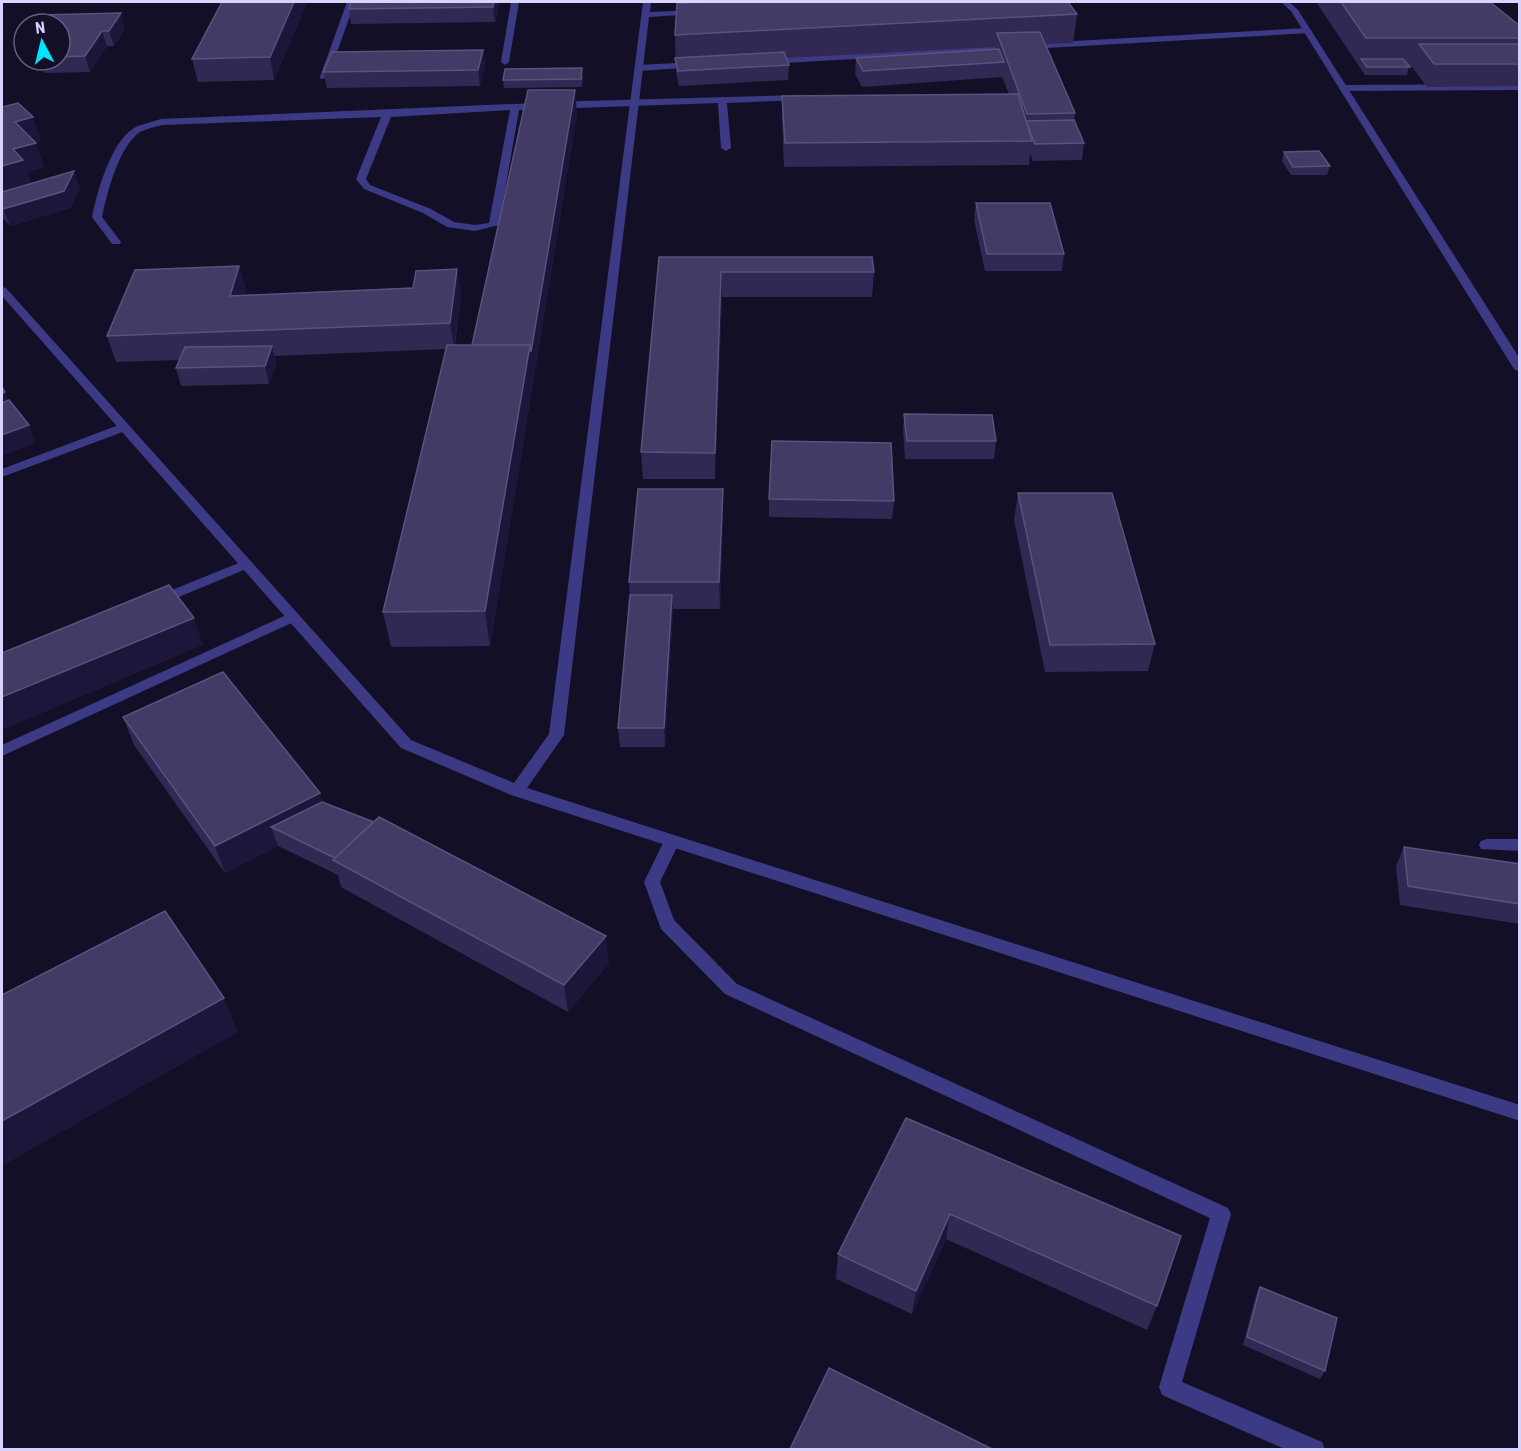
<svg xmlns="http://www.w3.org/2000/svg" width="1521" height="1451" font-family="'Roboto Condensed',sans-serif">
<rect width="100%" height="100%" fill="#130f26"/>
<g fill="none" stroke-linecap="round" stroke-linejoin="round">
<g fill="#3d3a85" fill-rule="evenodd">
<polygon points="347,2 355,2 328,77 321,79 320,77"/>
<polygon points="511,2 519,2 509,62 505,65 501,62"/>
<polygon points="1308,28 1312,31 1311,33 767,64 763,61 767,58"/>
<polygon points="695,62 699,65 698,67 638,71 634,68 638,65"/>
<polygon points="1520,84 1520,90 1343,91 1339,88 1343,85"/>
<path d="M800,95l3,1v4l-76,3 4,45 -5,3 -5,-3 -3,-45 -199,7 -20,115 -24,6 -28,-4 -24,-14 -59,-24 -8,-10 25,-62 -219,8c-7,2 -16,4 -22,7 -21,14 -33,61 -38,85l19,25 -1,2h-8l-20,-27c5,-25 19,-75 42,-89 7,-4 19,-6 27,-9l422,-18zM510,110l-21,113 -14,2 -21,-3 -23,-13 -61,-24 -4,-6 25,-62z"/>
<polygon points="124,423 130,427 128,430 2,477 2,469"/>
<polygon points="246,560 253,564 251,567 162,604 157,605 150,601 152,598"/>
<polygon points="293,612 300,617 298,620 2,756 2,745"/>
<polygon points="672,835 678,837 680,841 660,882 674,920 737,984 1228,1208 1231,1214 1182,1382 1322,1442 1325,1450 1287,1450 1162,1395 1159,1387 1210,1218 725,994 661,929 644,882 666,837"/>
<polygon points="1487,839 1520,839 1520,851 1481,849 1479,845 1481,841"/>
</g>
<g fill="#3d3a85" fill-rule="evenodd">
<polygon points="643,2 651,2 650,12 696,10 700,12 696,14 649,17 564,735 527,788 1520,1105 1520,1121 511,795 401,748 2,296 2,287 6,288 411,740 514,783 549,734"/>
<polygon points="1281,2 1289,2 1298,10 1520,359 1520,372 1514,369 1291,11"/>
</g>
</g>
<g fill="#312854">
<polygon points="307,2 274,80 198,82 192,59"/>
<polygon points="351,2 498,2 499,4 495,22 351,24 349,9"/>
<polygon points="1316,2 1490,2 1520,26 1520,86 1427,87 1412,67 1409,67 1407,75 1365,75"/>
<polygon points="1077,14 1073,43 1045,44 1075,113 1074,120 1084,143 1082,160 1033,161 1030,154 1029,165 784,167 782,119 782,96 1009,94 1002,77 862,87 855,74 856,58 995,49 995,47 786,58 789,65 788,80 679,86 676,73 675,35"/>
<polygon points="60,24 125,29 114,46 107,46 90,72 45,73 41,60 60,60"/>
<polygon points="483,50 485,65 480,86 327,88 323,72"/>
<polygon points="583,76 582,87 504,88 503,80"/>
<polygon points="2,107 41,141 35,142 44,167 27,172 31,183 80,188 70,208 10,226 2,217"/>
<polygon points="577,113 490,646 391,647 383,612 446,349 274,356 276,364 269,384 181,386 176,368 180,360 116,362 107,336 239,266 246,291 244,295 413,288 457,269 461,295 455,345 472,345"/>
<polygon points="1284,152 1330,166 1327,175 1291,175 1282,161"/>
<polygon points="976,203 1064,254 1062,271 985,271 974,220"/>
<polygon points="659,257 874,272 872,297 722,297 715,479 643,479 641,452"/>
<polygon points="904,414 996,441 994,459 905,459 903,432"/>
<polygon points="1018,493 1155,644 1148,671 1045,672 1014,520"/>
<polygon points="769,499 894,501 892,519 769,517"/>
<polygon points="723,516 720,609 673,609 665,747 620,747 618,728 630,596 629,582"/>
<polygon points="123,717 320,793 322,802 609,963 568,1012 341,887 338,875 278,846 225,873 134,745"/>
<polygon points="1404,847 1520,864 1520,924 1400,905 1396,866"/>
<polygon points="906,1118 1157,1306 1147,1330 946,1239 912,1314 836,1279 838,1254"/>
<polygon points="1260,1287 1325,1371 1320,1379 1243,1345 1256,1295"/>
</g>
<g fill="#1d163a">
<polygon points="294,2 307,2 274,80 270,57"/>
<polygon points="494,2 498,2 499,4 495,22 493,7"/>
<polygon points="121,13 125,29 114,46 109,31"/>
<polygon points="102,31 107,46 90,72 85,56"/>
<polygon points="483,50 485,65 480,86 478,70"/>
<polygon points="575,90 577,113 490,646 485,611 530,345"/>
<polygon points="33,117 41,141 23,145 15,122"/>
<polygon points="36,143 44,167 27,172 31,184 2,192 2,166 13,149"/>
<polygon points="74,171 80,188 70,208 10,226 3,209"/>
<polygon points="239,266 246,291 236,321 230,296"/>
<polygon points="457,269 461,295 454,348 450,323"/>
<polygon points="721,272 722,297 715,479 715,453"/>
<polygon points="272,346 276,364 269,384 265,366"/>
<polygon points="5,392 16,419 2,424 2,394"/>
<polygon points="29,425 36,443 2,456 2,435"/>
<polygon points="723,489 723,516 720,609 719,582"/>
<polygon points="672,595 673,614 665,747 664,728"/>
<polygon points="194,618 203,645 2,730 2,697"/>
<polygon points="320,793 328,821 271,827 278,846 225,873 215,846"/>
<polygon points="606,936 609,963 568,1012 564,985"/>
<polygon points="224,998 238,1032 2,1166 2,1121"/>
<polygon points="950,1214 946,1239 912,1314 916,1291"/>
</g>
<g fill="#433a66" stroke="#5a527e" stroke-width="1.5">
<polygon points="222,2 294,2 270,57 192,59"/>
<polygon points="351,2 494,2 493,7 349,9"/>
<polygon points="718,2 1068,2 1077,14 675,35 677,3"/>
<polygon points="1341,2 1490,2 1520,26 1520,38 1366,38"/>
<polygon points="121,13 109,31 102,31 85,56 60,57 60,24 32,24 39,15"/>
<polygon points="1040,32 1075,113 1027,114 997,33"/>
<polygon points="1419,44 1520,44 1520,64 1434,64"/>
<polygon points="999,49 1004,62 863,71 856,58"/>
<polygon points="483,50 478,70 323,72 332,52"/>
<polygon points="784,52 789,65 678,71 675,58"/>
<polygon points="1361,59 1403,59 1410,67 1367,67"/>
<polygon points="582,68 581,79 503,80 505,69"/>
<polygon points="528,90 575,90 531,352 530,345 472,345"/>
<polygon points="1018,94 1032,141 785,143 782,96"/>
<polygon points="18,103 33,117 15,122 36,143 13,149 23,160 2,166 2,107"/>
<polygon points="1074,120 1084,143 1035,144 1026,121"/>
<polygon points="1319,151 1330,166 1293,167 1284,152"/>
<polygon points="74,171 64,191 3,209 2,207 2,192"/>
<polygon points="976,203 1050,203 1064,254 987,254"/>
<polygon points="659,257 872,257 874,272 721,272 715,453 641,452"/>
<polygon points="239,266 230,296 413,288 416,271 457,269 450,323 107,336 135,270"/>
<polygon points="447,345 530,345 485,611 383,612"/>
<polygon points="272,346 265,366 176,368 185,347"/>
<polygon points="2,387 5,392 2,394"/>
<polygon points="9,400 29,425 2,435 2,403"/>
<polygon points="904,414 992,415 996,441 907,441"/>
<polygon points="772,441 891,443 894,501 769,499"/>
<polygon points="638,489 723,489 719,582 629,582"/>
<polygon points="1018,493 1112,493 1155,644 1050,645"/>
<polygon points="169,585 194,618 2,697 2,653"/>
<polygon points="630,595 672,595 664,728 618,728"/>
<polygon points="223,672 320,793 215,846 123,717"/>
<polygon points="322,802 374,822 335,858 271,827"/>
<polygon points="379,817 606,936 564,985 333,860"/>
<polygon points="1404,847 1520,864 1520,904 1408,886"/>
<polygon points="165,911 224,998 2,1121 2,995"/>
<polygon points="906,1118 1181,1236 1157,1306 950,1214 916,1291 838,1254"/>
<polygon points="1260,1287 1337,1318 1325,1371 1247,1337"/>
<polygon points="829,1368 992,1449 790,1449"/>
</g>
<rect width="1521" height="1451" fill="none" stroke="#d9d4ff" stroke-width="6"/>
<g transform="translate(42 42) rotate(353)"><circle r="28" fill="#130f26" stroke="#625e7d" stroke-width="1.5"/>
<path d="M0-4.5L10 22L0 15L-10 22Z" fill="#00e5ff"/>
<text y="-9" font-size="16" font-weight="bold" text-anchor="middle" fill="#d9d4ff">N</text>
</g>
</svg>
